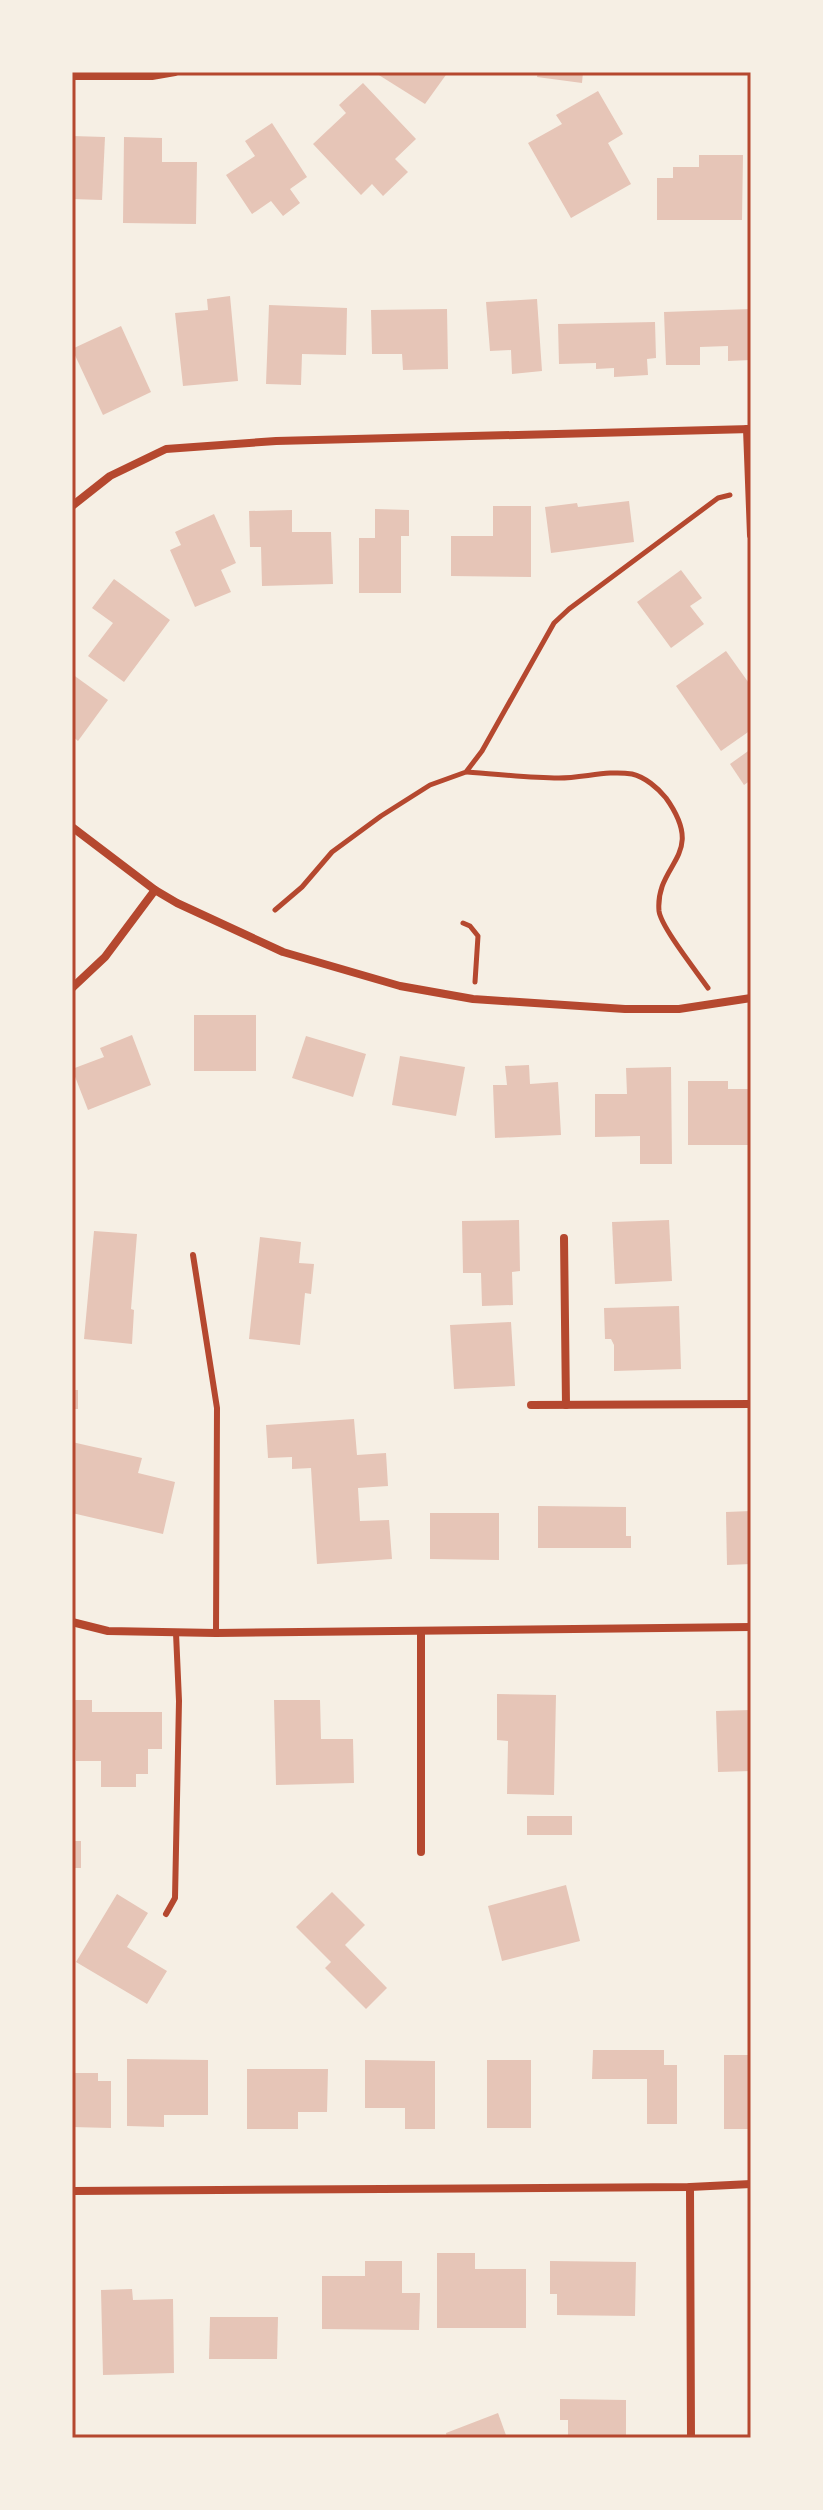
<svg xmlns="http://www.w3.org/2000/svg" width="823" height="2510" font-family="Manrope,sans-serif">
<rect width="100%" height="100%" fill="#f6efe4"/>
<g fill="#e6c5b7">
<polygon points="374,72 448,72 425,104"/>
<polygon points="538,72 583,72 582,83 537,77"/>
<polygon points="363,83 416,139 395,159 408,172 383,196 372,184 361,195 313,144 346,113 339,105"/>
<polygon points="598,91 623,134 608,143 631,184 571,218 528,143 562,124 556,115"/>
<polygon points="272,123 307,177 290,189 300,203 283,216 271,201 252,214 226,175 255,156 245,141"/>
<polygon points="72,136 105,137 102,200 72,199"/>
<polygon points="124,137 162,138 162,162 197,162 196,224 123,223"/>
<polygon points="699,155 743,155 742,220 657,220 657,178 673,178 673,167 699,167"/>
<polygon points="230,296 238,381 183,386 175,313 208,310 207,299"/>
<polygon points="537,299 542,371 512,374 511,350 490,351 486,302"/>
<polygon points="269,305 347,308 346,355 302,354 301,385 266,384"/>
<polygon points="447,309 448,369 403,370 402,354 372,354 371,310"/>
<polygon points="751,309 751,360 728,361 728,346 700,347 700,365 666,365 664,312"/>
<polygon points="655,322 656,358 647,359 648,375 614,377 614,368 596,369 596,363 559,364 558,324"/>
<polygon points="121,326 151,392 103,415 72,349"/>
<polygon points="629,501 634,542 551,553 545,507 577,503 578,507"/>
<polygon points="493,506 531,506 531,577 451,576 451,536 493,536"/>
<polygon points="375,509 409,510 409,536 401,536 401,593 359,593 359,538 375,538"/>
<polygon points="292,510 292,532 331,532 333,584 262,586 261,547 250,547 249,511"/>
<polygon points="214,514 236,563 221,570 231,592 195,607 170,550 181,545 175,532"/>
<polygon points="681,570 702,598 690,606 704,624 671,648 637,602"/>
<polygon points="114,579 170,620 124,682 88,656 113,623 92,608"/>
<polygon points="726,651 751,686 751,730 721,751 676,686"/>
<polygon points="72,674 108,700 78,741 72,736"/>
<polygon points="751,749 751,780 744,785 730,764"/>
<rect x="194" y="1015" width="62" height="56"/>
<polygon points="132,1035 151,1085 88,1110 72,1069 104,1057 100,1048"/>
<polygon points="306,1036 366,1054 353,1097 292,1078"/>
<polygon points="400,1056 465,1067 456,1116 392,1105"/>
<polygon points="529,1065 530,1084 558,1082 561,1135 495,1138 493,1085 507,1085 505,1066"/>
<polygon points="671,1067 672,1164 640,1164 640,1136 595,1137 595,1094 627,1094 626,1068"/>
<polygon points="688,1081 728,1081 728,1089 751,1089 751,1145 688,1145"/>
<polygon points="519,1220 520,1271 512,1272 513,1305 482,1306 481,1273 463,1273 462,1221"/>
<polygon points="669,1220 672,1281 615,1284 612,1222"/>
<polygon points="94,1231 137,1234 131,1309 134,1310 132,1344 84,1339"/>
<polygon points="260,1237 301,1242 299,1263 314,1264 311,1294 305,1293 300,1345 249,1339"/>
<polygon points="679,1306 681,1369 614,1371 614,1345 611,1339 605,1339 604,1308"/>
<polygon points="511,1322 515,1386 454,1389 450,1325"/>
<rect x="72" y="1390" width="6" height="19"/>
<polygon points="354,1419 357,1455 386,1453 388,1486 358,1488 360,1521 389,1520 392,1559 317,1564 311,1468 292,1469 292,1457 268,1458 266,1425"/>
<polygon points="72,1442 142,1458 138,1473 175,1482 163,1534 72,1513"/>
<polygon points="538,1506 626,1507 626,1536 631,1536 631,1548 538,1548"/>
<polygon points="751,1511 751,1564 727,1565 726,1512"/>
<polygon points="430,1513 499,1513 499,1560 430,1559"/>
<polygon points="497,1694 556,1695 554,1795 507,1794 508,1741 497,1740"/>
<polygon points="72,1700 92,1700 92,1712 162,1712 162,1749 148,1749 148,1774 136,1774 136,1787 101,1787 101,1761 76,1761 76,1750 72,1750"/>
<polygon points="274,1700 320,1700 321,1739 353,1739 354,1783 276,1785"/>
<polygon points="751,1710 751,1771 718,1772 716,1711"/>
<rect x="527" y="1816" width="45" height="19"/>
<rect x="72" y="1841" width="9" height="27"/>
<polygon points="566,1885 580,1941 502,1961 488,1906"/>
<polygon points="332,1892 365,1925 345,1945 387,1988 366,2009 325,1968 331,1962 296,1927"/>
<polygon points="117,1894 148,1913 127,1947 167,1971 147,2004 76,1962"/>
<polygon points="593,2050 664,2050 664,2065 677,2065 677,2124 647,2124 647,2079 592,2079"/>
<rect x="724" y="2055" width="27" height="74"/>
<polygon points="127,2059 208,2060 208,2115 164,2115 164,2127 127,2126"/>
<polygon points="365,2060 435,2061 435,2129 405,2129 405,2108 365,2108"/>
<rect x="487" y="2060" width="44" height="68"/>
<polygon points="247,2069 328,2069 327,2112 298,2112 298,2129 247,2129"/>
<polygon points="72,2073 98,2073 98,2081 111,2081 111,2128 72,2127"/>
<polygon points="437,2253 475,2253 475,2269 526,2269 526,2328 437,2328"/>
<polygon points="365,2261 402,2261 402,2293 420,2293 419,2330 322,2329 322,2276 365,2276"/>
<polygon points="550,2261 636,2262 635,2316 557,2315 557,2294 550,2294"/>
<polygon points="132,2289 133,2300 173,2299 174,2373 103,2375 101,2290"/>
<polygon points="210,2317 278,2317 277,2359 209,2359"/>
<polygon points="560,2399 626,2400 626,2438 568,2438 568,2420 560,2420"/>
<polygon points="498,2413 507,2438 447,2438 446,2433"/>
</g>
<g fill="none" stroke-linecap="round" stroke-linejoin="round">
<g stroke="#b5482f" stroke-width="5">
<path d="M467,772c31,2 61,6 92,6 24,0 49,-8 73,-4 13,3 26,14 34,24 42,59 -11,64 -7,113 2,16 38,61 49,77"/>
<polyline points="275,910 302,887 332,852 381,816 430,785 466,772 482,751 554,623 569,609 718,498 730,495"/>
<polyline points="463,923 470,926 478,936 475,982"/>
</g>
<g stroke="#b5482f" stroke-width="6">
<polyline points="193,1255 217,1408 216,1633"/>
<polyline points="166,1914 175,1898 179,1701 176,1633"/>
</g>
<g stroke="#b5482f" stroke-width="8">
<polyline points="72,76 152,76 175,72"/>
<polyline points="747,429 751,535"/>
<polyline points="72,506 110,476 166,449 276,441 751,429"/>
<polyline points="72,827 155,890 177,903 283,952 400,986 473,999 625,1009 679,1009 751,998"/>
<polyline points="72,988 105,957 155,890"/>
<polyline points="564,1238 566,1405"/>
<polyline points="531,1405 751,1404"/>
<polyline points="72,1622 108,1631 216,1633 751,1627"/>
<polyline points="421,1631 421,1852"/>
<polyline points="690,2187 691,2438"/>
<polyline points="72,2191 690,2187 751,2184"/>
</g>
</g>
<rect width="823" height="2510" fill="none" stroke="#f6efe4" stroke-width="148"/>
<rect x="74" y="74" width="675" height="2362" fill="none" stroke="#b5482f" stroke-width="3"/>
</svg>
